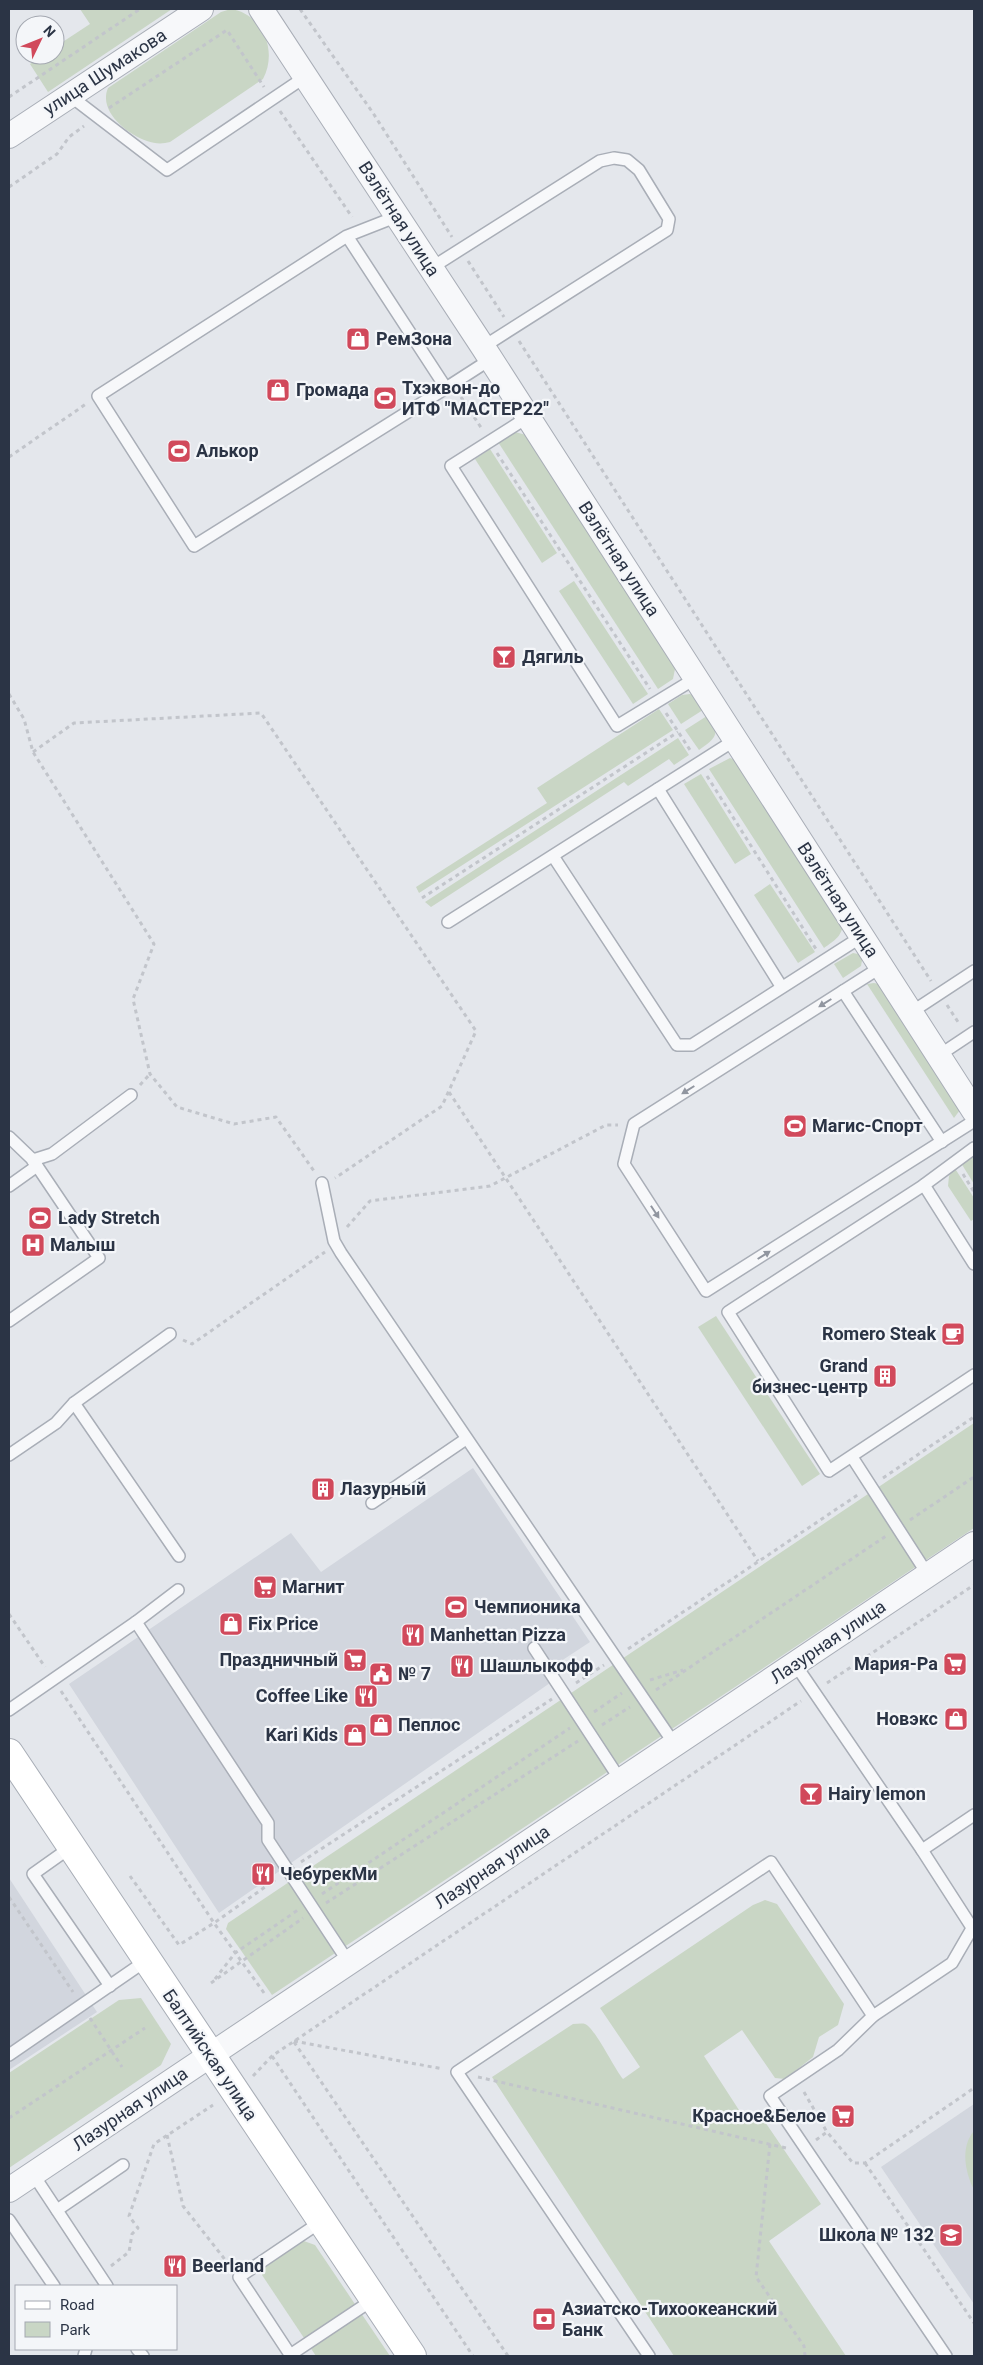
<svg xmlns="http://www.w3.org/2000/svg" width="983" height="2365" font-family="Roboto,sans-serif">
<rect width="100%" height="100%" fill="#e4e7ec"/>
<g fill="#d2d6de">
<polygon points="473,1468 590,1642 555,1665 560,1676 219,1913 69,1684 291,1533 321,1572"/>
<polygon points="9,1878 97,2012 9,2070"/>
<polygon points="974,2104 974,2304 881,2167"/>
</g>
<g fill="#c9d6c5">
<polygon points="80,9 172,9 48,92 30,64 43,55 55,55 55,47 90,24"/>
<path d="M231,9c32,5 47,42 32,70l-93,63c-7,2 -15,2 -23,-1 -20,-7 -49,-30 -39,-53l113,-76z"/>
<polygon points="515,432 530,436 673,660 675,669 673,679 658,689 498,442"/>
<polygon points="490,449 557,553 542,563 475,459"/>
<polygon points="574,581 648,694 633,704 559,591"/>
<polygon points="690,694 696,697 706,708 681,724 668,704 682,695"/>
<polygon points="659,709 673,730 419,893 416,887 547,803 537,788"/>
<path d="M710,714c10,21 6,24 -11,36l-14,-20z"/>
<polygon points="678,738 689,755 674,765 669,759 628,786 624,782 431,907 425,902"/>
<path d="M730,758l8,3 105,160c0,15 -8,19 -19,27l-115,-179z"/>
<polygon points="701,774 751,854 735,864 684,784"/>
<polygon points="770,884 815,952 798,963 754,895"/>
<polygon points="853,953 863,955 861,966 843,978 834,964"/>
<polygon points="874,983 883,985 960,1110 954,1118 867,984"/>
<polygon points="974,1154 974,1184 961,1163"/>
<polygon points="954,1167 974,1198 974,1219 971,1221 948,1186 949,1176"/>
<polygon points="716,1316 820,1474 802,1486 698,1327"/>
<polygon points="974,1423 974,1528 272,1995 226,1929 228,1923"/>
<path d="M765,1900l12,4 67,100 -6,21 -19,12 -6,20 -28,22 -10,-1 -33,-48 -38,26 44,68 13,-8 60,88 -52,37 77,115h-172l-182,-279 81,-53c4,0 9,-1 12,0 10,4 29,44 38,55l17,-12 -40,-59 153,-103z"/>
<polygon points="141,1998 171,2044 161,2065 9,2168 9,2073 119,2000"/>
<path d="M974,2131v59c-9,-18 -14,-43 0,-59z"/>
<polygon points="301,2240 315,2245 390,2356 316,2356 262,2275 265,2264"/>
</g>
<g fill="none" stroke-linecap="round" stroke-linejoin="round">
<g stroke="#a9aeb7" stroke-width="14">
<g id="service">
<polyline points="69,95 167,170 305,77"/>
<polyline points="347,236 446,388 194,546 98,396 347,236 398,216"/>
<polyline points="431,268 600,161 614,158 627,160 639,170 669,219 667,230 483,347"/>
<polyline points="446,388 491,359"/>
<polyline points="528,417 451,466 617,726 696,678"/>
<polyline points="658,789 781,986"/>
<polyline points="553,856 677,1045 692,1045 861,937"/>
<polyline points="448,922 735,740"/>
<polyline points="881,967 634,1124 624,1164 706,1291 974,1121"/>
<polyline points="843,991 942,1142"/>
<polyline points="910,1013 974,971"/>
<polyline points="938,1056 974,1032"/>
<polyline points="9,1137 33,1160 52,1154 131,1095"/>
<polyline points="974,1148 924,1185 728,1312 829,1471 974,1375"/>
<polyline points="322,1183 334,1241 341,1253 675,1745"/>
<polyline points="924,1185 974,1264"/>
<polyline points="9,1186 37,1166 33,1161"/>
<polyline points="9,1321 99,1258 37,1166"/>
<polyline points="74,1403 179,1556"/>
<polyline points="9,1455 56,1423 74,1403 170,1334"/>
<polyline points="852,1457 928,1575"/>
<polyline points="372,1503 466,1439"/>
<polyline points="136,1622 268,1823 268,1840 349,1963"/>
<polyline points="534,1648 621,1781"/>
<polyline points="795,1664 922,1850 971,1926"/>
<polyline points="9,1710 136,1622 178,1590"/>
<polyline points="71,1847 33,1874 110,1986"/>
<polyline points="922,1850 974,1815"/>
<polyline points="9,2055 147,1960"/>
<polyline points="33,2174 107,2286"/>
<polyline points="57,2210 123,2165"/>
<polyline points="9,2220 54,2286"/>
<polyline points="137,2349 143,2356"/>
<polyline points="290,2355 374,2299"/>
<polyline points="84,2356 86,2349"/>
<polyline points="291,2356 239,2277 322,2221"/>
<polyline points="649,2356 457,2072 771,1862 873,2016"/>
<polyline points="946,2356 770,2096 838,2050 873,2016 952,1963 974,1925"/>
</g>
</g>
<g stroke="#a9aeb7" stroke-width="26">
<g id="minor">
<polyline points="261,9 483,347 974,1111"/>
<polyline points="9,136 201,9"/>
<polyline points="9,2190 974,1544"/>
</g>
</g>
<g stroke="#a9aeb7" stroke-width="30">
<polyline id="secondary" points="9,1753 412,2356"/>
</g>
<g stroke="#c2c5cb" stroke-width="3" stroke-dasharray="4 4" stroke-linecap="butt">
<polyline points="300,9 373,113 452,237"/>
<polyline points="9,97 140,9"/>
<polyline points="109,108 227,30 264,87"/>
<polyline points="280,111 352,217"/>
<polyline points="9,187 57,154 69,137 84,126"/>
<polyline points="468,261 504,317"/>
<polyline points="519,341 931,981"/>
<polyline points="461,397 482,429"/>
<polyline points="497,453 650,689"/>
<polyline points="9,457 86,404"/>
<polyline points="9,694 24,719 33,752 154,944 133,999 150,1074 177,1107 234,1124 276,1117 314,1171"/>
<polyline points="666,713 690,750"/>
<polyline points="33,752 74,723 261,713 476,1031 442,1106 335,1178"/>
<polyline points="707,776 816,949"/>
<polyline points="422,898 678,732"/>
<polyline points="947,1005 960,1025"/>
<polyline points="140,1085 150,1074"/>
<polyline points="449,1092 758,1561"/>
<polyline points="963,1174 974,1192"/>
<polyline points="347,1227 370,1201 490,1186 606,1125 618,1125"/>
<polyline points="183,1340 192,1344 325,1252"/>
<polyline points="883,1478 974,1417"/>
<polyline points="910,1520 974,1477"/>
<polyline points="9,1614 45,1667"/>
<polyline points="628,1649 859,1494"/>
<polyline points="650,1680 683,1670"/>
<polyline points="576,1683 604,1665"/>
<polyline points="827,1683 974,1585"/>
<polyline points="656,1690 886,1536"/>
<polyline points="61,1691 214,1923 179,1945 130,1876"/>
<polyline points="594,1712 622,1693"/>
<polyline points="602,1725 630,1707"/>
<polyline points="301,1862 552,1699"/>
<polyline points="322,1894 570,1728"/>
<polyline points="9,1897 73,1992"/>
<polyline points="326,1903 578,1741"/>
<polyline points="215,1979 235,1953 298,1910"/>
<polyline points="211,1983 303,1918"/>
<polyline points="264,1993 214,1923 275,1880"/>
<polyline points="90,2018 122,2067"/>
<polyline points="294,2041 443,2069"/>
<polyline points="294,2042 508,2356"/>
<polyline points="272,2056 473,2356"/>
<polyline points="253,2076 272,2056 801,1701"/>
<polyline points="478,2077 786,2148"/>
<polyline points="804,2092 827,2132"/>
<polyline points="9,2118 145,2028"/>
<polyline points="167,2135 183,2206 230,2266"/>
<polyline points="816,2140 827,2132 853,2163 865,2163 974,2088"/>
<polyline points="770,2144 756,2277 804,2346 805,2356"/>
<polyline points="865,2163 974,2323"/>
<polyline points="111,2266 129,2252 132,2234 138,2228 129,2216 154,2144 213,2105"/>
</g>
<use href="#service" stroke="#f7f8fa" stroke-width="11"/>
<use href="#minor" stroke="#f7f8fa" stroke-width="24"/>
<use href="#secondary" stroke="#fff" stroke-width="28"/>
</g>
<defs><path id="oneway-solid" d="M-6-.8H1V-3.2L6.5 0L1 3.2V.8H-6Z" transform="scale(1.25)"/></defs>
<g fill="#9196a0">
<use href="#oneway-solid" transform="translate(825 1003) rotate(148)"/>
<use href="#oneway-solid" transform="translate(688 1090) rotate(148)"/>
<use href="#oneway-solid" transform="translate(655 1212) rotate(57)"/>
<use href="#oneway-solid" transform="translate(764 1255) rotate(-32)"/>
</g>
<defs>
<g id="shop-square" transform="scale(1.25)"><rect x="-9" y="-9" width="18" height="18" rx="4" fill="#d1495b" stroke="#f4f6f9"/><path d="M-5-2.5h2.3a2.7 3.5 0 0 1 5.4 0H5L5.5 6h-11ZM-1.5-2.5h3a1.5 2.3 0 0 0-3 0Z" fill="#fff"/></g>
<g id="stadium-square" transform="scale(1.25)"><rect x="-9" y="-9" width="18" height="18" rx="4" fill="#d1495b" stroke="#f4f6f9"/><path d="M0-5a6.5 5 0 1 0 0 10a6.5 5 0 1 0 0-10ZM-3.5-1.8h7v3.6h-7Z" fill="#fff"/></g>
<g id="bar-square" transform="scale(1.25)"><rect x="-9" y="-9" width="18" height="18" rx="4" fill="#d1495b" stroke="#f4f6f9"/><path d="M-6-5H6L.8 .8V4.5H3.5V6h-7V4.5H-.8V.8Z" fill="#fff"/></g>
<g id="hospital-square" transform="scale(1.25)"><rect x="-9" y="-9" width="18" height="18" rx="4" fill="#d1495b" stroke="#f4f6f9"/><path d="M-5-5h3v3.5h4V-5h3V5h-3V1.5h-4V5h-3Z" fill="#fff"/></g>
<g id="cafe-square" transform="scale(1.25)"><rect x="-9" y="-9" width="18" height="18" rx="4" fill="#d1495b" stroke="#f4f6f9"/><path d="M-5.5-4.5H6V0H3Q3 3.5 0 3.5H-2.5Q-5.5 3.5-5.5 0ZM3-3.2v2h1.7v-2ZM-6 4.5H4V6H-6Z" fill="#fff"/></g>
<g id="building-square" transform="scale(1.25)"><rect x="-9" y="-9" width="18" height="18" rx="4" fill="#d1495b" stroke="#f4f6f9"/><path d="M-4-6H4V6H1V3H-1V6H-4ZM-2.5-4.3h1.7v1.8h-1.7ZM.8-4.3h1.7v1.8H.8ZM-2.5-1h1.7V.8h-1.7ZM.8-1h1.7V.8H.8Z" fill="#fff"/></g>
<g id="supermarket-square" transform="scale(1.25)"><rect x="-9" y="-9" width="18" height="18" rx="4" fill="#d1495b" stroke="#f4f6f9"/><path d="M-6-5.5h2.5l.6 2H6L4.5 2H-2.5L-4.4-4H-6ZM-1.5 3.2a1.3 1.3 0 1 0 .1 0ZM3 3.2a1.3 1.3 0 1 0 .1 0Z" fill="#fff"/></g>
<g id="restaurant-square" transform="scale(1.25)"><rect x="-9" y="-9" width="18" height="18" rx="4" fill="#d1495b" stroke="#f4f6f9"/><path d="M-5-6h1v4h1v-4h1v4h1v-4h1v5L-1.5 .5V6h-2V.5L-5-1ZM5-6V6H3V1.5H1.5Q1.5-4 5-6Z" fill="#fff"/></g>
<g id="civic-square" transform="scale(1.25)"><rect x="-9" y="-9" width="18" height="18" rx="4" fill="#d1495b" stroke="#f4f6f9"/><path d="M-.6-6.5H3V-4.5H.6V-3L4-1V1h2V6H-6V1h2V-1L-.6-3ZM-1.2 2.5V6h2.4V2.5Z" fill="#fff"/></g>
<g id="school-square" transform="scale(1.25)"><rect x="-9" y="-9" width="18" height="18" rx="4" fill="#d1495b" stroke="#f4f6f9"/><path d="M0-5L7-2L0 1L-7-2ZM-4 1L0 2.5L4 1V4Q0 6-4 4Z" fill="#fff"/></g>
<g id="bank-square" transform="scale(1.25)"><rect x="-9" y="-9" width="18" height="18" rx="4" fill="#d1495b" stroke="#f4f6f9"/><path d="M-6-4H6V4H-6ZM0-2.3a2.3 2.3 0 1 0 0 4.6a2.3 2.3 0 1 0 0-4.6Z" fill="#fff"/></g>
</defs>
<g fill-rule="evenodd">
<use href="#shop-square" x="358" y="339"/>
<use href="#shop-square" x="278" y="390"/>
<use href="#stadium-square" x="385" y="398"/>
<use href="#stadium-square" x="179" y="451"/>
<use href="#bar-square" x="504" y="657"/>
<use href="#stadium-square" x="795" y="1126"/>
<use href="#stadium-square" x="40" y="1218"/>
<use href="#hospital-square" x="33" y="1245"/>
<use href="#cafe-square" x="953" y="1334"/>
<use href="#building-square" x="885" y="1376"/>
<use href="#building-square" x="323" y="1489"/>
<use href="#supermarket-square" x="265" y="1587"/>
<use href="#stadium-square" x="456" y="1607"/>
<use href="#shop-square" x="231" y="1624"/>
<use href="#restaurant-square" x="413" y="1635"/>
<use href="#supermarket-square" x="355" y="1660"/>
<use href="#supermarket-square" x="955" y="1664"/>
<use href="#restaurant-square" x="462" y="1666"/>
<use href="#civic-square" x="381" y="1674"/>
<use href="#restaurant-square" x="366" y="1696"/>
<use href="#shop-square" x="956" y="1719"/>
<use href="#shop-square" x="381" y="1725"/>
<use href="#shop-square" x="355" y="1735"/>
<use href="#bar-square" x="811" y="1794"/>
<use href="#restaurant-square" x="263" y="1874"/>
<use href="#supermarket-square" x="843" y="2116"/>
<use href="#school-square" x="951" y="2235"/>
<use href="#restaurant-square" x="175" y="2266"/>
<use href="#bank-square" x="544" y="2319"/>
</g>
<g text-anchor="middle" stroke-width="4.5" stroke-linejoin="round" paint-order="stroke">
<g font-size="18" fill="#2b3445" stroke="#f4f6f9">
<text transform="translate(105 72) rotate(-33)" y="6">улица Шумакова</text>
<text transform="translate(399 219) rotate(57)" y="6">Взлётная улица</text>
<text transform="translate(619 559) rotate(57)" y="6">Взлётная улица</text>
<text transform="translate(838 900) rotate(57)" y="6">Взлётная улица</text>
<text transform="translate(828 1642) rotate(-34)" y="6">Лазурная улица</text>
<text transform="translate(492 1867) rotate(-34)" y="6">Лазурная улица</text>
<text transform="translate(210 2055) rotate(56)" y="6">Балтийская улица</text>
<text transform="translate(130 2109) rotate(-34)" y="6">Лазурная улица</text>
</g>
<g font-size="18" font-weight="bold" fill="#2b3445" stroke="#f4f6f9" text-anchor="start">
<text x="376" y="345">РемЗона</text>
<text x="402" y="394">Тхэквон-до<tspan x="402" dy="21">ИТФ "МАСТЕР22"</tspan></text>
<text x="296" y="396">Громада</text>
<text x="196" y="457">Алькор</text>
<text x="522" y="663">Дягиль</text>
<text x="812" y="1132">Магис-Спорт</text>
<text x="58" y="1224">Lady Stretch</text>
<text x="50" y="1251">Малыш</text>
<text x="936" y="1340" text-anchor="end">Romero Steak</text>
<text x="868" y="1372" text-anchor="end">Grand<tspan x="868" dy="21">бизнес-центр</tspan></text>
<text x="340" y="1495">Лазурный</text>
<text x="282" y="1593">Магнит</text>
<text x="474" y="1613">Чемпионика</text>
<text x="248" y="1630">Fix Price</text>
<text x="430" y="1641">Manhettan Pizza</text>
<text x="338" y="1666" text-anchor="end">Праздничный</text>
<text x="938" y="1670" text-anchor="end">Мария-Ра</text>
<text x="480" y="1672">Шашлыкофф</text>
<text x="398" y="1680">№ 7</text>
<text x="348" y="1702" text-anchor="end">Coffee Like</text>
<text x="938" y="1725" text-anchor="end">Новэкс</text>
<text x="398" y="1731">Пеплос</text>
<text x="338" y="1741" text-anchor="end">Kari Kids</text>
<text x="828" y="1800">Hairy lemon</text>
<text x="280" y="1880">ЧебурекМи</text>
<text x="826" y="2122" text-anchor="end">Красное&amp;Белое</text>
<text x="934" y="2241" text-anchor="end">Школа № 132</text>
<text x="192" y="2272">Beerland</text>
<text x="562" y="2315">Азиатско-Тихоокеанский<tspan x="562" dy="21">Банк</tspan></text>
</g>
</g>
<rect width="983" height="2365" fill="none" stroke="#2b3445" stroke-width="20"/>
<rect x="15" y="2285" width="162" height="65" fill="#f4f6f9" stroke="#a4a8b1"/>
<rect x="25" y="2301" width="25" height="8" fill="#ffffff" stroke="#a4a8b1"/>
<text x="60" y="2310" font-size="15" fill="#2b3445">Road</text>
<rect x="25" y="2322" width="25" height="15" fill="#c9d6c5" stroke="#a4a8b1"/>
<text x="60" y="2335" font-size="15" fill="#2b3445">Park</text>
<g transform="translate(40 40) rotate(47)"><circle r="24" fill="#f4f6f9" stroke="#a4a8b1"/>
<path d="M0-4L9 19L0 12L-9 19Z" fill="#d1495b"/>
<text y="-8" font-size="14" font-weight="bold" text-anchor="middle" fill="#2b3445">N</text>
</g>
</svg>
